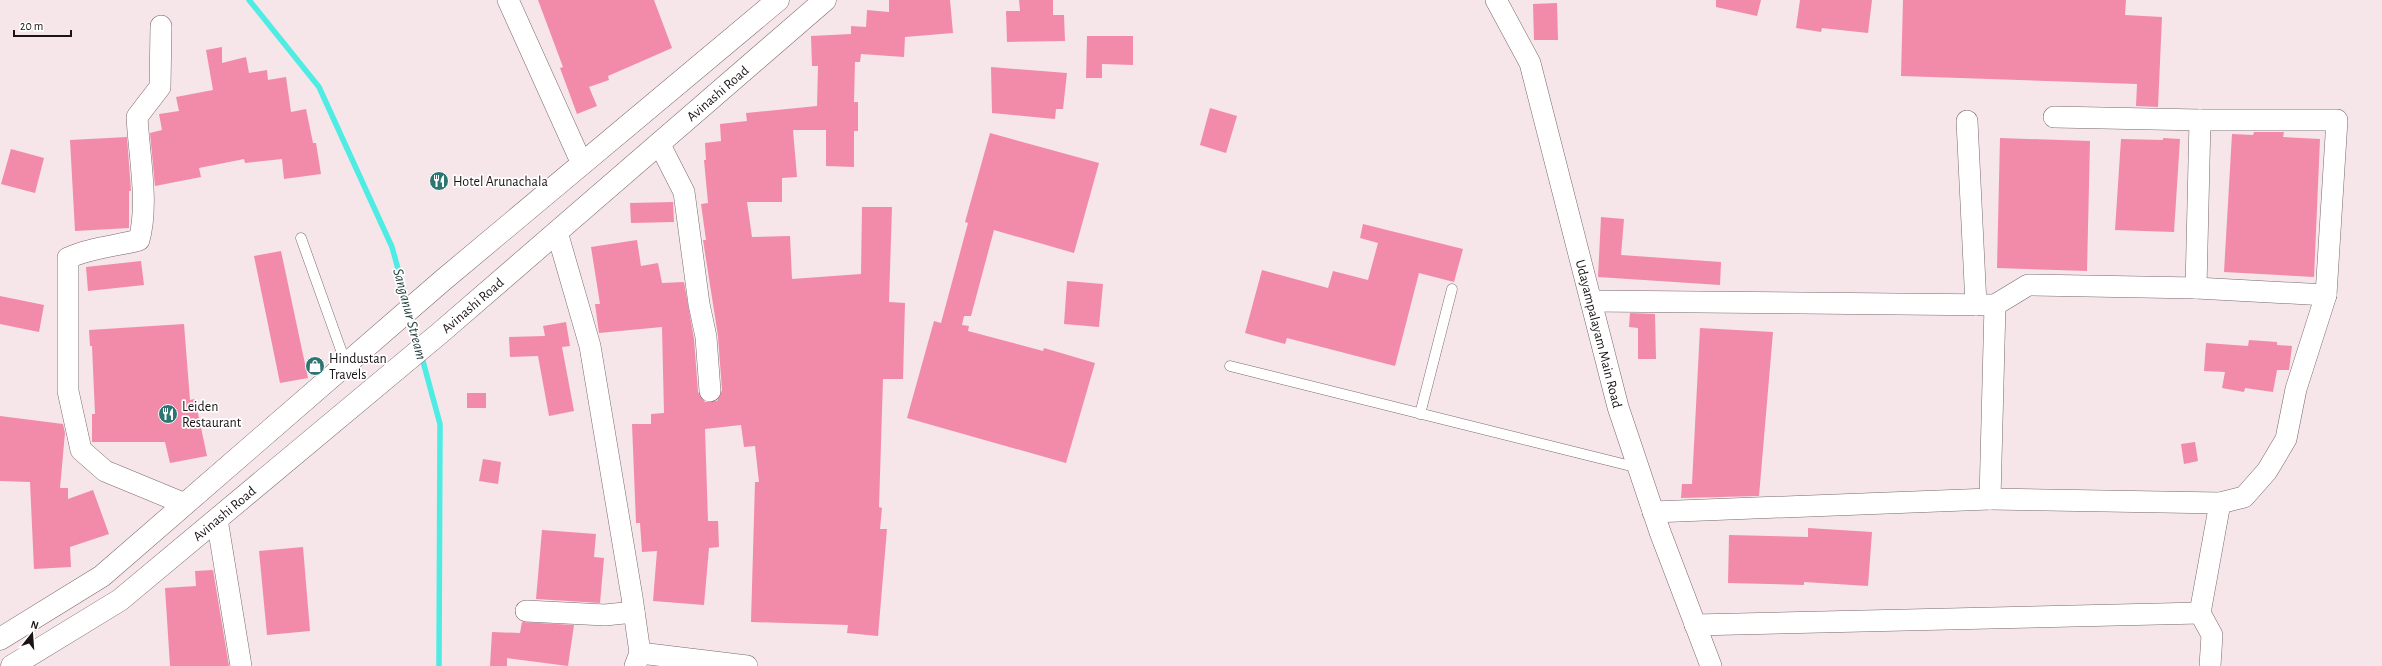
<svg xmlns="http://www.w3.org/2000/svg" width="2382" height="666" font-family="'Alegreya Sans',sans-serif">
<rect width="100%" height="100%" fill="#f6e5e9"/>
<g fill="none" stroke-linecap="round" stroke-linejoin="round">
<g stroke="#4fece3" stroke-width="5.5">
<polyline points="249,0 319,87 392,247 408,305"/>
<polyline points="410,316 418,344"/>
<polyline points="421,354 440,424 439,666"/>
</g>
</g>
<g fill="#f28ba9">
<polygon points="538,0 654,0 672,48 608,76 609,80 589,87 597,106 577,114 560,68 563,67"/>
<polygon points="889,0 950,0 953,33 905,37 904,57 861,54 860,62 855,62 854,102 858,102 858,131 854,131 854,167 826,166 826,130 793,130 797,177 782,178 782,202 747,202 752,237 790,236 792,279 861,274 862,207 892,207 889,302 905,303 903,379 883,379 879,507 882,508 880,529 887,529 878,636 847,633 848,625 751,622 755,482 759,482 755,446 744,447 741,425 705,429 708,521 718,521 719,547 709,548 704,605 653,601 657,551 642,552 640,523 636,523 632,424 651,424 651,414 664,413 662,327 599,333 595,304 600,304 591,247 637,240 641,266 658,263 662,283 684,282 694,339 698,392 705,402 717,401 722,390 718,336 703,240 706,240 701,204 708,203 704,160 706,160 705,143 721,141 720,124 747,121 746,113 817,106 818,66 812,66 811,36 851,34 851,26 866,27 867,10 889,12"/>
<polygon points="1019,0 1053,0 1053,15 1064,15 1065,41 1007,42 1006,11 1020,11"/>
<polygon points="1716,0 1761,0 1757,16 1716,7"/>
<polygon points="1800,0 1872,0 1868,33 1822,28 1821,32 1796,28"/>
<polygon points="1903,0 2126,0 2125,15 2162,17 2158,107 2136,106 2137,84 1901,76"/>
<polygon points="1557,3 1558,40 1534,40 1533,4"/>
<polygon points="1087,36 1133,36 1133,65 1102,64 1102,78 1086,78"/>
<polygon points="222,47 222,63 246,57 249,73 267,70 268,80 286,77 291,112 306,109 313,143 316,143 321,174 284,179 282,159 245,163 244,159 199,168 201,177 155,186 150,133 162,130 159,114 179,111 176,97 213,90 206,50"/>
<polygon points="991,67 1067,73 1063,109 1056,109 1055,119 992,113"/>
<polygon points="1210,108 1237,116 1226,153 1200,145"/>
<polygon points="2254,132 2284,132 2283,137 2320,139 2314,277 2224,272 2232,134 2253,135"/>
<polygon points="990,133 1099,163 1074,253 994,230 971,316 964,316 962,325 969,326 968,331 1043,351 1044,348 1095,363 1066,463 907,418 934,321 941,323 968,223 965,222"/>
<polygon points="127,137 131,191 129,191 129,228 75,231 70,140"/>
<polygon points="2000,138 2090,141 2087,271 1997,268"/>
<polygon points="2163,138 2180,139 2174,232 2115,230 2121,139 2163,140"/>
<polygon points="11,149 44,158 35,193 1,184"/>
<polygon points="673,202 674,222 631,223 630,203"/>
<polygon points="1601,217 1624,219 1621,255 1721,262 1720,285 1598,277"/>
<polygon points="1363,224 1463,249 1454,282 1419,273 1395,366 1287,338 1285,344 1245,333 1262,270 1328,288 1333,271 1368,280 1378,243 1360,238"/>
<polygon points="281,251 308,378 280,383 254,256"/>
<polygon points="141,261 144,285 88,291 86,267"/>
<polygon points="1067,281 1103,284 1099,327 1064,324"/>
<polygon points="0,296 44,305 39,332 0,324"/>
<polygon points="1630,313 1655,314 1656,359 1638,359 1638,328 1629,327"/>
<polygon points="566,322 570,346 562,347 574,411 549,416 538,356 510,357 509,337 545,336 543,326"/>
<polygon points="184,324 190,400 195,399 207,456 170,463 165,442 92,442 92,414 95,414 92,346 90,346 89,330"/>
<polygon points="1700,328 1773,332 1759,496 1681,498 1682,484 1692,484"/>
<polygon points="2249,340 2277,342 2277,345 2292,346 2289,370 2277,370 2273,392 2245,388 2244,392 2222,388 2225,372 2204,371 2206,343 2248,346"/>
<rect x="467" y="393" width="19" height="15"/>
<polygon points="0,416 63,424 65,433 60,488 68,488 68,499 93,490 109,534 70,547 71,567 34,569 30,482 0,481"/>
<polygon points="2195,442 2198,461 2184,464 2181,444"/>
<polygon points="483,459 501,462 498,484 479,481"/>
<polygon points="1808,528 1872,532 1868,586 1804,582 1804,585 1728,583 1729,535 1808,537"/>
<polygon points="542,530 596,534 594,557 604,558 600,603 536,599"/>
<polygon points="303,547 310,631 267,635 259,551"/>
<polygon points="213,570 229,666 170,666 165,588 196,586 195,571"/>
<polygon points="522,622 574,625 568,666 507,658 507,666 490,666 492,632 520,633"/>
</g>
<g fill="none" stroke-linecap="round" stroke-linejoin="round">
<g stroke="#78696c" stroke-width="11">
<g id="service">
<polyline points="301,238 346,364"/>
<polyline points="1230,366 1639,468"/>
<polyline points="1420,414 1452,289"/>
</g>
</g>
<g stroke="#78696c" stroke-width="22">
<g id="minor">
<polyline points="508,0 582,164"/>
<path id="s1" d="M1496,0l34,63 88,344 42,125 51,134"/>
<path d="M161,26l-1,61 -23,30c2,38 12,87 2,123 -23,6 -50,8 -71,18v133l13,59 24,21 80,33"/>
<polyline points="1967,121 1976,305"/>
<polyline points="659,143 684,192 699,304 706,337 710,391"/>
<polyline points="557,232 590,346 632,597 640,653 635,666"/>
<polyline points="2196,288 2200,120"/>
<polyline points="1591,301 1995,305 2028,285 2196,288 2326,295"/>
<polyline points="1990,499 2220,503 2244,497 2267,471 2286,439 2296,389 2326,295 2337,120 2200,120 2054,117"/>
<polyline points="1653,512 1990,499 1995,305"/>
<polyline points="217,519 241,666"/>
<polyline points="526,611 605,615 634,612"/>
<polyline points="1695,625 2200,613"/>
<polyline points="640,653 747,666"/>
<polyline points="2210,666 2212,635 2200,613 2220,503"/>
</g>
</g>
<g stroke="#78696c" stroke-width="23">
<g id="primary">
<polyline points="0,639 102,576 442,281 778,0"/>
<path id="s2" d="M12,666l108,-66 320,-267 385,-333"/>
</g>
</g>
<use href="#service" stroke="#fff" stroke-width="10"/>
<use href="#minor" stroke="#fff" stroke-width="21"/>
<use href="#primary" stroke="#fff" stroke-width="22"/>
</g>
<defs>
<g id="restaurant-disc" transform="scale(1)"><circle r="9.5" fill="#2c7571" stroke="#fff"/><path d="M-5-6h1v4h1v-4h1v4h1v-4h1v5L-1.5 .5V6h-2V.5L-5-1ZM5-6V6H3V1.5H1.5Q1.5-4 5-6Z" fill="#fff"/></g>
<g id="shop-disc" transform="scale(1)"><circle r="9.5" fill="#2c7571" stroke="#fff"/><path d="M-5-2.5h2.3a2.7 3.5 0 0 1 5.4 0H5L5.5 6h-11ZM-1.5-2.5h3a1.5 2.3 0 0 0-3 0Z" fill="#fff"/></g>
</defs>
<g fill-rule="evenodd">
<use href="#restaurant-disc" x="439" y="181"/>
<use href="#shop-disc" x="315" y="366"/>
<use href="#restaurant-disc" x="168" y="414"/>
</g>
<g text-anchor="middle" stroke-width="3.5" stroke-linejoin="round" paint-order="stroke">
<g font-size="14" fill="#1a1416" stroke="#fff">
<text dy="5" stroke="none"><textPath href="#s2" startOffset="910">Avinashi Road</textPath></text>
<text dy="5" stroke="none"><textPath href="#s2" startOffset="586">Avinashi Road</textPath></text>
<text dy="5" stroke="none"><textPath href="#s1" startOffset="351">Udayampalayam Main Road</textPath></text>
<text dy="5" stroke="none"><textPath href="#s2" startOffset="262">Avinashi Road</textPath></text>
</g>
<g font-size="14" fill="#1a1416" stroke="#fff" text-anchor="start">
<text x="453" y="186">Hotel Arunachala</text>
<text x="329" y="363">Hindustan<tspan x="329" dy="16">Travels</tspan></text>
<text x="182" y="411">Leiden<tspan x="182" dy="16">Restaurant</tspan></text>
</g>
<g font-size="15" font-style="italic" fill="#26403e" stroke="#fff">
<text transform="translate(410 314) rotate(75)" y="5">Sanganur Stream</text>
</g>
</g>
<g transform="translate(32 634) rotate(17)" stroke="#ffffff" stroke-width="3" paint-order="stroke">
<path d="M0-3L7 15L0 10L-7 15Z" fill="#1a1416"/>
<text y="-6" font-size="11" font-weight="bold" text-anchor="middle" fill="#1a1416">N</text>
</g>
<path d="M14 30v6h57v-6" fill="none" stroke="#1a1416" stroke-width="2"/>
<text x="20" y="30" font-size="12" fill="#1a1416" stroke="#ffffff" stroke-width="3" paint-order="stroke">20 m</text>
</svg>
